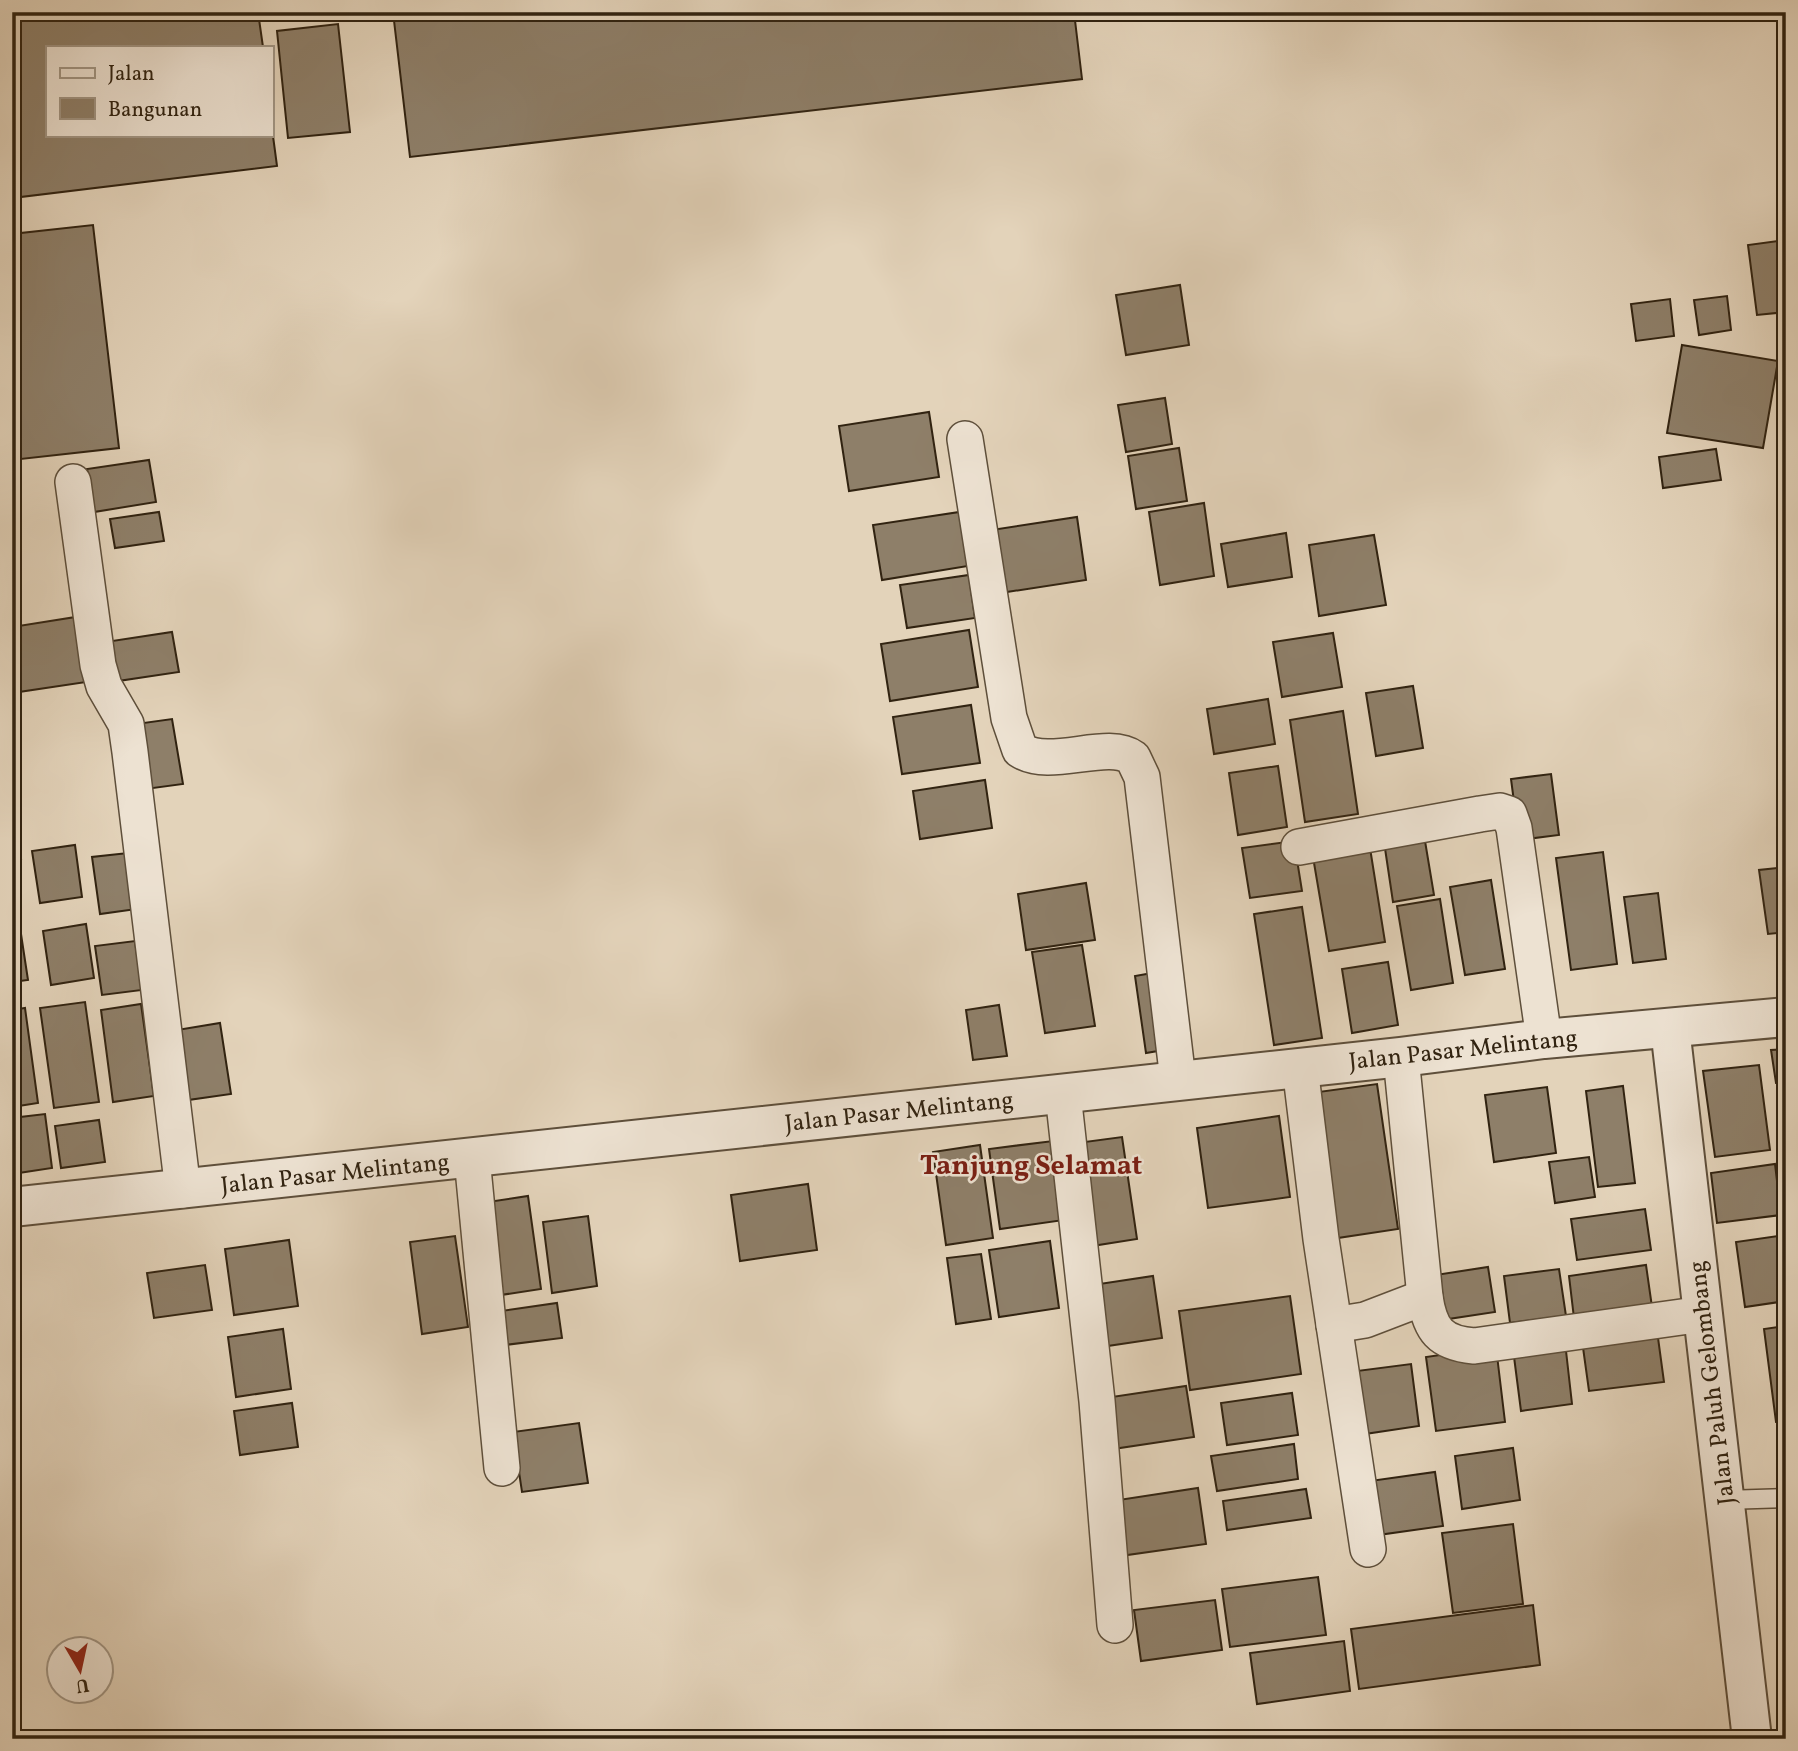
<svg xmlns="http://www.w3.org/2000/svg" width="1798" height="1751" font-family="Vollkorn,serif">
<rect width="100%" height="100%" fill="#e3d3ba"/>
<filter id="stains"><feTurbulence type="fractalNoise" baseFrequency=".00286" numOctaves="4"/><feColorMatrix values="0 0 0 0 .2 0 0 0 0 .09 0 0 0 0 .02 0 0 0 .5 -.17"/></filter>
<radialGradient id="worn" r=".72"><stop offset=".6" stop-color="#630" stop-opacity="0"/><stop offset="1" stop-color="#630" stop-opacity=".3"/></radialGradient>
<g fill="#8e7f69" stroke="#312311" stroke-width="2">
<polygon points="12,12 258,12 263,47 47,47 47,135 271,135 271,121 277,166 12,198"/>
<polygon points="393,12 1074,12 1082,79 410,157"/>
<polygon points="338,24 350,132 288,138 277,31"/>
<polygon points="93,225 119,448 12,460 12,234"/>
<polygon points="1786,240 1786,312 1757,315 1748,245"/>
<polygon points="1180,285 1189,345 1126,355 1116,295"/>
<polygon points="1727,296 1731,330 1699,335 1694,300"/>
<polygon points="1670,299 1674,336 1636,341 1631,304"/>
<polygon points="1682,345 1778,361 1763,448 1667,433"/>
<polygon points="1165,398 1172,444 1126,452 1118,405"/>
<polygon points="929,412 939,477 849,491 839,426"/>
<polygon points="1179,448 1187,501 1136,509 1128,456"/>
<polygon points="1716,449 1721,480 1663,488 1659,457"/>
<polygon points="149,460 156,502 94,512 87,469"/>
<polygon points="1204,503 1214,576 1160,585 1149,512"/>
<polygon points="966,511 974,565 882,580 873,525"/>
<polygon points="159,512 164,541 115,548 110,519"/>
<polygon points="1077,517 1086,580 994,594 985,531"/>
<polygon points="1286,533 1292,577 1228,587 1221,544"/>
<polygon points="1374,535 1386,605 1319,616 1309,545"/>
<polygon points="969,575 975,618 907,628 900,585"/>
<polygon points="82,616 93,681 12,693 12,627"/>
<polygon points="969,630 978,687 890,701 881,644"/>
<polygon points="172,632 179,672 118,681 112,641"/>
<polygon points="1333,633 1342,687 1282,697 1273,642"/>
<polygon points="1413,686 1423,748 1376,756 1366,693"/>
<polygon points="1268,699 1275,744 1214,754 1207,709"/>
<polygon points="971,705 980,763 902,774 893,717"/>
<polygon points="1343,711 1358,814 1305,822 1290,720"/>
<polygon points="172,719 183,784 146,789 136,724"/>
<polygon points="1278,766 1287,827 1238,835 1229,773"/>
<polygon points="1551,774 1559,835 1519,840 1511,779"/>
<polygon points="985,780 992,828 920,839 913,791"/>
<polygon points="12,803 21,859 12,860"/>
<polygon points="1423,829 1434,895 1393,902 1383,835"/>
<polygon points="1294,841 1302,891 1250,898 1242,848"/>
<polygon points="75,845 82,897 40,903 32,851"/>
<polygon points="1370,848 1385,942 1329,951 1313,857"/>
<polygon points="137,852 144,908 100,914 92,857"/>
<polygon points="1603,852 1617,964 1571,970 1556,858"/>
<polygon points="1786,867 1786,932 1768,934 1759,870"/>
<polygon points="12,875 28,980 12,982"/>
<polygon points="1491,880 1505,969 1465,975 1450,887"/>
<polygon points="1086,883 1095,940 1026,950 1018,894"/>
<polygon points="1658,893 1666,959 1633,963 1624,897"/>
<polygon points="1440,899 1453,983 1411,990 1397,906"/>
<polygon points="1302,907 1322,1038 1274,1045 1254,914"/>
<polygon points="86,924 94,978 51,985 43,931"/>
<polygon points="135,941 142,990 102,995 95,946"/>
<polygon points="1082,945 1095,1026 1045,1033 1032,952"/>
<polygon points="1388,962 1398,1025 1352,1033 1342,969"/>
<polygon points="1158,972 1170,1049 1146,1053 1135,976"/>
<polygon points="85,1002 99,1102 54,1108 40,1008"/>
<polygon points="141,1004 154,1096 113,1102 101,1010"/>
<polygon points="999,1005 1007,1056 973,1060 966,1010"/>
<polygon points="25,1008 38,1103 12,1107 12,1010"/>
<polygon points="220,1023 231,1094 188,1100 177,1030"/>
<polygon points="1786,1049 1786,1082 1776,1083 1771,1050"/>
<polygon points="1759,1065 1770,1150 1715,1157 1703,1071"/>
<polygon points="1377,1084 1398,1229 1331,1239 1311,1093"/>
<polygon points="1623,1086 1635,1183 1598,1187 1586,1091"/>
<polygon points="1547,1087 1556,1153 1494,1162 1485,1095"/>
<polygon points="45,1114 52,1168 12,1174 12,1118"/>
<polygon points="1279,1116 1290,1197 1208,1208 1197,1128"/>
<polygon points="99,1120 105,1162 61,1168 55,1126"/>
<polygon points="1122,1137 1137,1239 1092,1246 1077,1143"/>
<polygon points="1053,1141 1064,1220 1000,1229 989,1149"/>
<polygon points="980,1145 993,1238 946,1245 933,1152"/>
<polygon points="1589,1157 1595,1197 1555,1203 1549,1162"/>
<polygon points="1775,1164 1781,1215 1717,1223 1711,1173"/>
<polygon points="808,1184 817,1250 740,1261 731,1195"/>
<polygon points="528,1196 541,1289 494,1296 481,1203"/>
<polygon points="1645,1209 1651,1250 1577,1260 1571,1219"/>
<polygon points="588,1216 597,1286 552,1293 543,1222"/>
<polygon points="1786,1235 1786,1301 1745,1307 1736,1242"/>
<polygon points="455,1236 468,1327 422,1334 410,1242"/>
<polygon points="289,1240 298,1306 234,1315 225,1249"/>
<polygon points="1050,1241 1059,1308 999,1317 989,1250"/>
<polygon points="981,1254 991,1319 956,1324 947,1258"/>
<polygon points="205,1265 212,1310 154,1318 147,1273"/>
<polygon points="1646,1265 1652,1307 1574,1318 1569,1276"/>
<polygon points="1488,1267 1495,1312 1435,1321 1429,1276"/>
<polygon points="1559,1269 1566,1316 1510,1323 1504,1276"/>
<polygon points="1153,1276 1162,1338 1094,1348 1086,1286"/>
<polygon points="1290,1296 1301,1374 1190,1390 1179,1311"/>
<polygon points="557,1303 562,1338 505,1345 501,1311"/>
<polygon points="1656,1323 1664,1382 1589,1391 1581,1333"/>
<polygon points="1786,1326 1786,1421 1776,1422 1764,1329"/>
<polygon points="283,1329 291,1389 236,1397 228,1337"/>
<polygon points="1565,1342 1572,1404 1521,1411 1513,1349"/>
<polygon points="1496,1347 1505,1422 1436,1431 1426,1357"/>
<polygon points="1411,1364 1419,1426 1358,1435 1349,1372"/>
<polygon points="1186,1386 1194,1437 1113,1449 1105,1398"/>
<polygon points="1292,1393 1298,1435 1227,1445 1221,1403"/>
<polygon points="292,1403 298,1447 240,1455 234,1411"/>
<polygon points="579,1423 588,1483 522,1492 513,1432"/>
<polygon points="1294,1444 1298,1479 1217,1491 1211,1456"/>
<polygon points="1513,1448 1520,1500 1462,1509 1455,1456"/>
<polygon points="1435,1472 1443,1526 1378,1535 1370,1481"/>
<polygon points="1198,1488 1206,1544 1120,1556 1112,1501"/>
<polygon points="1306,1489 1311,1518 1227,1530 1223,1501"/>
<polygon points="1513,1524 1523,1604 1453,1613 1442,1533"/>
<polygon points="1318,1577 1326,1635 1230,1647 1222,1589"/>
<polygon points="1215,1600 1222,1650 1141,1661 1134,1610"/>
<polygon points="1533,1605 1540,1665 1359,1689 1351,1629"/>
<polygon points="1344,1641 1350,1691 1257,1704 1250,1653"/>
</g>
<g fill="none" stroke-linecap="round" stroke-linejoin="round">
<g stroke="#5e4f3b" stroke-width="21">
<polyline id="service" points="1725,1500 1786,1498"/>
</g>
<g stroke="#5e4f3b" stroke-width="38">
<g id="minor">
<path d="M965,439l44,279 11,32c30,20 88,-11 113,8l9,19 36,303"/>
<polyline points="73,482 98,665 104,686 126,724 130,752 183,1190"/>
<polyline points="1299,847 1480,814 1500,811 1509,814 1514,828 1544,1039"/>
<path d="M1401,1057l24,240c5,33 15,46 49,49l229,-32"/>
<polyline points="1300,1067 1321,1239 1368,1549"/>
<polyline points="1063,1094 1097,1401 1115,1625"/>
<polyline points="472,1158 502,1468"/>
<polyline points="1334,1325 1365,1320 1425,1297"/>
</g>
</g>
<g stroke="#5e4f3b" stroke-width="42">
<g id="tertiary">
<polyline points="1670,1028 1752,1739"/>
<polyline points="12,1207 1401,1057 1544,1039 1786,1017"/>
</g>
</g>
<use href="#service" stroke="#ede2d2" stroke-width="18"/>
<use href="#minor" stroke="#ede2d2" stroke-width="35"/>
<use href="#tertiary" stroke="#ede2d2" stroke-width="38"/>
</g>
<g text-anchor="middle" stroke-width="5" stroke-linejoin="round" paint-order="stroke">
<g font-size="24" fill="#312311" stroke="#ede2d2">
<text transform="translate(1463 1049) rotate(-6)" y="8">Jalan Pasar Melintang</text>
<text transform="translate(899 1111) rotate(-6)" y="8">Jalan Pasar Melintang</text>
<text transform="translate(335 1173) rotate(-6)" y="8">Jalan Pasar Melintang</text>
<text transform="translate(1711 1383) rotate(-97)" y="8">Jalan Paluh Gelombang</text>
</g>
<g font-size="28" font-weight="bold" fill="#7a1f14" stroke="#ede2d2">
<text x="1031" y="1174">Tanjung Selamat</text>
</g>
</g>
<rect width="1798" height="1751" fill="none" stroke="#e3d3ba" stroke-width="42"/>
<rect x="14" y="14" width="1770" height="1723" fill="none" stroke="#312311" stroke-width="3.5"/>
<rect x="21" y="21" width="1756" height="1709" fill="none" stroke="#312311" stroke-width="2"/>
<rect x="46" y="46" width="228" height="91" fill="#ede2d2" stroke="#a29685" stroke-width="2"/>
<rect x="60" y="68" width="35" height="10" fill="#ede2d2" stroke="#a29685" stroke-width="2"/>
<text x="108" y="80" font-size="21" fill="#312311">Jalan</text>
<rect x="60" y="98" width="35" height="21" fill="#8e7f69" stroke="#a29685" stroke-width="2"/>
<text x="108" y="116" font-size="21" fill="#312311">Bangunan</text>
<g transform="translate(80 1670) rotate(171)"><circle r="33" fill="#ede2d2" stroke="#a29685" stroke-width="2"/>
<path d="M0-5L12 26L0 18L-12 26Z" fill="#8f2418"/>
<text y="-10" font-size="19" font-weight="bold" text-anchor="middle" fill="#312311">U</text>
</g>
<rect width="100%" height="100%" filter="url(#stains)"/>
<rect width="100%" height="100%" fill="url(#worn)"/>
</svg>
